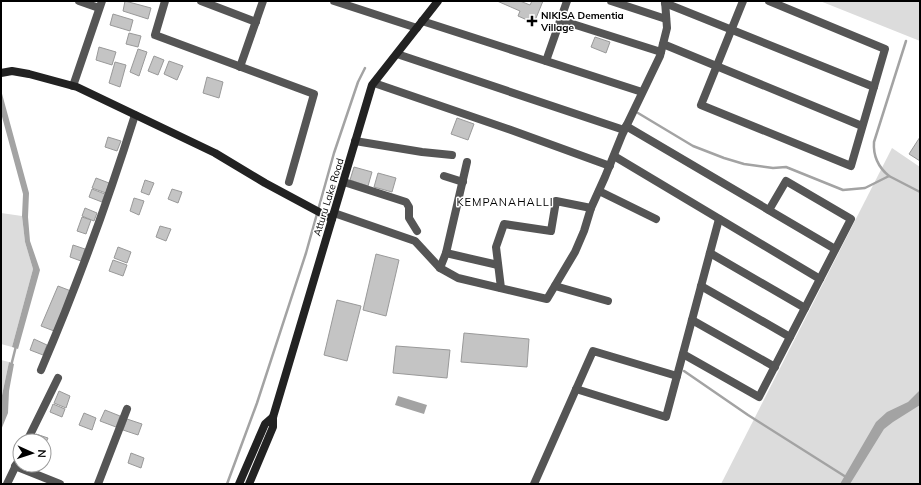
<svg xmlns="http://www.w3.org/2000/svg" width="921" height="485" font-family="Mulish,sans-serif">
<rect width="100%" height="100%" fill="#fff"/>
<g fill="#dcdcdc">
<polygon points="820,1 920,1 920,41"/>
<polygon points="892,148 920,167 920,484 721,484"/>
<polygon points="1,213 22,216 25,242 33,269 12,347 1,344"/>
<polygon points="1,360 9,362 1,400"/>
</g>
<g fill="#a3a3a3">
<polygon points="1,90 29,193 28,217 30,241 40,270 18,349 12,347 33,269 25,242 22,216 23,194 1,113"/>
<polygon points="9,362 14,364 9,391 8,413 1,430 1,400"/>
<polygon points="920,390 920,405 893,422 884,429 850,484 840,484 876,422 887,412 908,402"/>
<polygon points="398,396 427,405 424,414 395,405"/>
</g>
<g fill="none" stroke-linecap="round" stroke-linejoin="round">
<g stroke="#a3a3a3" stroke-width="2.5">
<polyline points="638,113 693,146 724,158 744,164 773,168 786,167 843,190 865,188 889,176 920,192"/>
<path d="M889,176c-11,-9 -16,-20 -15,-34l32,-101"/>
<polyline points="11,366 16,346"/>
<polyline points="684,371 748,415 846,477"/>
<polyline points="227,484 257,403 306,253 334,153 358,82 365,68"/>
</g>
</g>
<g fill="#c4c4c4" stroke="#999">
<polygon points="125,1 151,8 148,19 123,11"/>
<polygon points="497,1 520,1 530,5 532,1 543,1 534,23 518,16 520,11"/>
<polygon points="113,14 133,20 130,31 110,25"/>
<polygon points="129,33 141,36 138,47 126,44"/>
<polygon points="595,37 610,42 606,53 591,47"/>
<polygon points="99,47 116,52 112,65 96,60"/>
<polygon points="138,49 147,52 139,76 130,72"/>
<polygon points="154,56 164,60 158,75 148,71"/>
<polygon points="169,61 183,66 177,80 164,74"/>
<polygon points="115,62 126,65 120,87 109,83"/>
<polygon points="207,77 223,82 219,98 203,93"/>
<polygon points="457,118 474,124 468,140 451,134"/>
<polygon points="108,137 121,141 117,151 105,147"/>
<polygon points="920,137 920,161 909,154"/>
<polygon points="354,167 372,172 368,186 350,180"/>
<polygon points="378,173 396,178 392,192 374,187"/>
<polygon points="96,178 109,183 106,193 92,188"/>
<polygon points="145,180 154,183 149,195 141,192"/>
<polygon points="92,189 105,194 102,202 89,197"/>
<polygon points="172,189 182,192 178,203 168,199"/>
<polygon points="134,198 144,201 139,215 130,211"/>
<polygon points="85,208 97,213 94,221 82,216"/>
<polygon points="82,217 91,220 86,234 77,231"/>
<polygon points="160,226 171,229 166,241 156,237"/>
<polygon points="73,245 85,249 81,261 70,257"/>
<polygon points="118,247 131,252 127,263 114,258"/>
<polygon points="376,254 399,260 386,316 363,310"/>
<polygon points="113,260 127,265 123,276 109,271"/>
<polygon points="58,286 71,291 54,331 41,326"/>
<polygon points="337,300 361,306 347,361 324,355"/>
<polygon points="464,333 529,339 527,367 461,362"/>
<polygon points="34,339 47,345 43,355 30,350"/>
<polygon points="396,346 450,350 447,378 393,373"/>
<polygon points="59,391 70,396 66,408 54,403"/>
<polygon points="53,404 65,409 62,417 50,412"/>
<polygon points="105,410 120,416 116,427 100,421"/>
<polygon points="84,413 96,418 92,430 79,425"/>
<polygon points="127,419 142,424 138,435 123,430"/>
<polygon points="36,434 48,438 44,447 44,441 34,441"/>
<polygon points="131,453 144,458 141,468 128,463"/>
</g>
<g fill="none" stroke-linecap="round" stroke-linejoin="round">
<g stroke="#555" stroke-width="8">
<polyline points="79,1 99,8"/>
<polyline points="165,1 155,35 314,94 289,182"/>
<polyline points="201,1 256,22"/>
<polyline points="334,1 417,28"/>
<polyline points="611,1 666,19"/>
<polyline points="743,1 701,105 851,166 885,49 769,1"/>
<polyline points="665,3 874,87"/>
<polyline points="560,20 661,52"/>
<polyline points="422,21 642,92"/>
<polyline points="663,44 862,126"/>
<polyline points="397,54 624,130"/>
<polyline points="546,61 567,1"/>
<polyline points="240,67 263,1"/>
<polyline points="374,83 511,130 610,166"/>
<polyline points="73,86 102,1"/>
<polyline points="626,126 835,249"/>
<polyline points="355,141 422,152 452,155"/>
<polyline points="614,156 820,279"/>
<polyline points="467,162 446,253 498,265"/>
<polyline points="444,176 463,182"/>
<polyline points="347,183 406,202 409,207 409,218 417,231"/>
<polyline points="599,191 656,219"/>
<polyline points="334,213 415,241 440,268 458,278 547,299 575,252 584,231 591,208 605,177 622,135 660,56 667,28 665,1"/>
<polyline points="710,253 805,308"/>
<polyline points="440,268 446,253"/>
<polyline points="555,286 608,301"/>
<polyline points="701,286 790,337"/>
<polyline points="501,288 496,247 504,224 551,231 556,201 591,208"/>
<polyline points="692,320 775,367"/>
<polyline points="683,354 759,397 851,219 786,181 769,210"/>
<path d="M41,370c36,-84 67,-169 94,-255"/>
<polyline points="576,389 666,417 719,219"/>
<polyline points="27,441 58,378"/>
<polyline points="15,466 60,484"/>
<polyline points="7,484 20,457"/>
<polyline points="98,484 127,409"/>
<polyline points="534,484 593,351 677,376"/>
</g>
<g stroke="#222" stroke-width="8">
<polyline points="1,73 12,71 29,74 77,87 215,153 265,183 332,219"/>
<polyline points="239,484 265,424 273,417"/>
<polyline points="249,484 273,427 273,417 372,85 438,1"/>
</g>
</g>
<path fill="#000" stroke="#fff" stroke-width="1.5" d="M530 15h4v4h4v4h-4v4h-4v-4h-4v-4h4z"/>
<g text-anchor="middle" stroke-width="3" stroke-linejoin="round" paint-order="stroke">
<g font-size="10" font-weight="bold" fill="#000" stroke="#fff" text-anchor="start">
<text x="541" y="19">NIKISA Dementia<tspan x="541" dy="12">Village</tspan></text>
</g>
<g font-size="10" fill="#000" stroke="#fff">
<text transform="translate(328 197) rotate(-73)" y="4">Atturu Lake Road</text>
</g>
<g font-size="11" letter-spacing="1" fill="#000" stroke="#fff">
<text x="505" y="206">KEMPANAHALLI</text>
</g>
</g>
<rect width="921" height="485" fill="none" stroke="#000000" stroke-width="4"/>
<g transform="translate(32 453) rotate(93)"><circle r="19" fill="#ffffff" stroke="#999999"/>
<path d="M0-3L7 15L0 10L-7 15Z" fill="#000000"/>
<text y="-6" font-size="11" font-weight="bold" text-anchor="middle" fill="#000000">N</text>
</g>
</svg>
